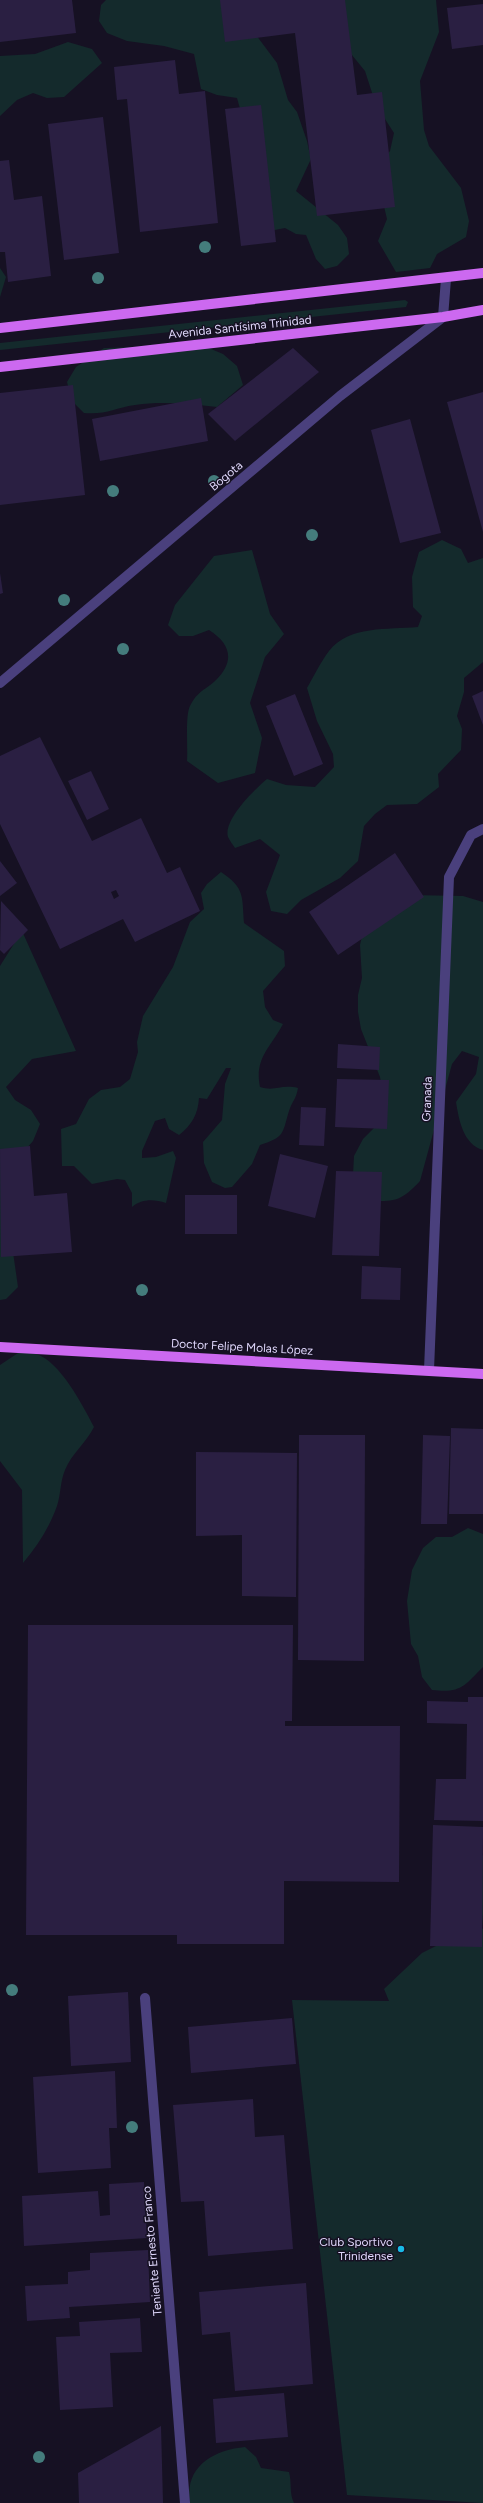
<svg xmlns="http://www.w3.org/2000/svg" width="483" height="2503" font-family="Figtree,sans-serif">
<rect width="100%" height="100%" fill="#161123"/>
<g fill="#142a2c">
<polygon points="106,0 230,0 277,63 288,100 297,112 307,141 311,159 296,191 338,225 347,238 349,254 337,266 325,269 316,259 306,235 296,234 285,228 264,232 246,130 237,98 217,95 201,89 194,54 164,46 127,41 107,33 99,21 101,5"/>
<polygon points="325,0 436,0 439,32 420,81 424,130 429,146 461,188 469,221 466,237 437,254 430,268 396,272 378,241 387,219 379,185 379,166 390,151 394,133 376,105 365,71 343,44"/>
<polygon points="68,42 92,49 102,63 64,97 47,98 33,93 17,100 0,116 0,56 35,54"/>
<polygon points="0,268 6,277 0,297"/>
<polygon points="405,300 408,302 406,307 0,350 0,343"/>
<path d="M192,341l31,13 14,12 6,19 -26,22c-28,-3 -54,-6 -82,-2 -21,3 -29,10 -51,8l-12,-12 -5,-19 9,-15 28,-19 33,-1z"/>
<path d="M442,540l19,9 7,14 15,-5v104l-19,16v14l-7,24 5,13 -1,21 -23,24 1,13 -22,17 -30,1 -12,9 -11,12 -6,35 -18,17 -39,22 -14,14 -16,-3 -5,-19 14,-37 -20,-16 -25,9c-2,-3 -5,-7 -7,-11 -5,-17 27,-48 39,-58l19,6 29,2 19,-20 -1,-13 -16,-33 -10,-33c7,-12 13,-25 22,-37 20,-26 59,-21 89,-24l4,-11 -9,-9 -1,-30 7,-25z"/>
<path d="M252,550l18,64 14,20 -19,23 -15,46 12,35 -7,35 -37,10 -31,-22c1,-13 -2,-45 3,-55 8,-16 16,-16 26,-26 19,-19 15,-36 -7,-50l-16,6h-14l-11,-11 7,-20 39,-49z"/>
<path d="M221,872c24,16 21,24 23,51l40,28 1,15 -22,25 2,16 8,13 10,4c-12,23 -29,34 -23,63 15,5 20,-3 38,1 -2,12 -6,13 -9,23 -7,23 -4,26 -29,34l-8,19 -20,23 -7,1 -13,-6 -8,-19 -1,-21 19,-22 3,-36 6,-16h-5l-19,31 -8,-1c-1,16 -7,27 -20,37l-10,-6 -4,-11 -10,3 -13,30v7l14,-1 17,-6 3,7 -10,45c-13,-4 -24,-4 -34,4v-14l-7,-13 -8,-1 -25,5 -18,-18h-12l-1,-37 15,-5 13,-25 12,-9 19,-3 10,-8 8,-27 -1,-10 6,-26 30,-49 17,-45 14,-13 -3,-16 6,-9z"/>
<path d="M409,895l54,1 20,6v248c-20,-6 -24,-30 -27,-48l20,-28 3,-17 -17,-6 -10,13 -32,117c-15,16 -22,21 -44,20l-23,-26 1,-19 9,-17 14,-14 9,-14 -6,-34 -19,-48 -3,-17v-17l4,-17 -2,-33 4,-17z"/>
<polygon points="22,931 76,1051 32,1059 6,1087 15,1100 31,1110 40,1124 33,1141 12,1165 13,1252 18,1287 6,1299 0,1300 0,966"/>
<path d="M21,1351c5,1 10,2 15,3 24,7 47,52 58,73 -8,16 -22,26 -29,43 -5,12 -4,24 -8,36 -8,22 -19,39 -34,57l-1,-73 -22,-29v-96z"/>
<path d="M468,1528l15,6v133c-20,20 -22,26 -51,23l-10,-13 -4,-21 -7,-12 -4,-43 5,-31 11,-22 13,-11h16z"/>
<polygon points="483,1855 483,2503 347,2495 292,2000 389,2001 384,1989 422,1953 438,1945 473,1942 483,1928 478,1859"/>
<path d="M245,2447l11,10 5,11 28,4c3,11 0,21 5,31h-104c-6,-36 23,-53 55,-56z"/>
</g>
<g fill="#2a1f42" fill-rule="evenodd">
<polygon points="0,0 72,0 76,33 0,42"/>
<polygon points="220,0 345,0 357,95 382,92 395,207 317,216 295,33 225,42"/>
<polygon points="483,4 483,45 452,49 447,8"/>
<polygon points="175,60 179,94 205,91 218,223 140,232 127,99 117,100 114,67"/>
<polygon points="261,105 276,242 241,246 225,109"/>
<polygon points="103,117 119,253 64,260 48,124"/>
<polygon points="9,160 14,200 42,196 51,276 8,282 5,252 0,252 0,161"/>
<polygon points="293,348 319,372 235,441 208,414"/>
<polygon points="73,385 85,495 0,505 0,393"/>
<polygon points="483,392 483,532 447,402"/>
<polygon points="201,398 208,441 100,461 92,419"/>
<polygon points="410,419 441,533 400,543 371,430"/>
<polygon points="0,573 3,593 0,594"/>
<polygon points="483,691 483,725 472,696"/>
<polygon points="295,694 323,764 294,776 266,706"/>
<path d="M40,737l52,104 49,-23 26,55 13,-6 20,44 -65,31 -12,-23 -63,30 -60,-125v-68zM116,890l3,6 -5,3 -3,-7z"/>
<polygon points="91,771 109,809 87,820 68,781"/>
<polygon points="395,853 424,897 338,955 309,912"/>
<polygon points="0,861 17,883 0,896"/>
<polygon points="1,901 28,930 4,954 0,950"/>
<polygon points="338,1044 380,1047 379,1070 337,1068"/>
<polygon points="337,1079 389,1080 387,1129 335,1127"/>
<polygon points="301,1107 326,1108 324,1146 299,1145"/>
<polygon points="30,1146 34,1196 67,1193 72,1252 1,1257 0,1149"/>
<polygon points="280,1154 328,1166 315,1218 268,1206"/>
<polygon points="336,1171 382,1172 379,1256 332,1255"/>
<rect x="185" y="1195" width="52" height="39"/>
<polygon points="362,1266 401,1268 400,1300 361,1299"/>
<polygon points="451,1428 483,1429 483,1514 449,1514"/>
<polygon points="299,1435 365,1435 364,1661 298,1660"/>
<polygon points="423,1435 450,1436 447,1524 421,1524"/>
<polygon points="196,1452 297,1453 296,1597 242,1596 242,1535 196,1536"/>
<polygon points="28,1625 293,1625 292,1721 285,1721 285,1726 400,1726 399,1882 284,1881 284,1944 177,1944 177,1935 26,1935"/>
<polygon points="468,1697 483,1697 483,1821 434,1820 436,1779 466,1779 467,1724 427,1723 427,1701 468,1702"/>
<polygon points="433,1825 483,1827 482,1947 430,1946"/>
<polygon points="128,1992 131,2062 71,2066 68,1996"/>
<polygon points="292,2018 296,2064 191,2073 188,2027"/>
<polygon points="115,2071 117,2128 109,2128 111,2168 38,2173 33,2077"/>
<polygon points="253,2099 255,2137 284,2135 293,2249 208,2256 204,2201 181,2202 173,2105"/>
<polygon points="144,2182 147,2238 24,2246 22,2196 98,2191 100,2216 110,2215 109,2184"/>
<polygon points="148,2250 150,2302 69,2307 70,2318 27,2321 25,2286 68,2284 68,2272 90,2270 90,2253"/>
<polygon points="306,2283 313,2384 235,2391 230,2332 202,2335 199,2292"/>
<polygon points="140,2318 142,2352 110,2353 113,2407 60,2410 56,2337 80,2336 79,2322"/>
<polygon points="284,2393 288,2437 216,2443 213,2399"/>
<polygon points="161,2426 163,2503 79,2503 78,2473"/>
</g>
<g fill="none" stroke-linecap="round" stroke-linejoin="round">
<g stroke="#4a407d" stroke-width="10">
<polyline points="0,683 340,396 443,317 446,279"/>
<polyline points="429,1370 449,877 471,835 483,829"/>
<polyline points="145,1998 185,2503"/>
</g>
<g stroke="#cc69f0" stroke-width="10">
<polyline points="0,328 483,273"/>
<polyline points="0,367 443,317 483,310"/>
<polyline points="0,1347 483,1374"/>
</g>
</g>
<g fill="#447c7c">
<circle cx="205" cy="247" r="6"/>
<circle cx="98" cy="278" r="6"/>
<circle cx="214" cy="481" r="6"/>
<circle cx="113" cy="491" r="6"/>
<circle cx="312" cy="535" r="6"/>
<circle cx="64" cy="600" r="6"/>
<circle cx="123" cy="649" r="6"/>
<circle cx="142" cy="1290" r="6"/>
<circle cx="12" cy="1990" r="6"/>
<circle cx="132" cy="2127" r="6"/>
<circle cx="39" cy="2457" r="6"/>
</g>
<circle fill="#18bae6" stroke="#161123" stroke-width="1.5" cx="401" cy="2249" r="4"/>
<g text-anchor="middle" stroke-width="3" stroke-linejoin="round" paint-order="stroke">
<g font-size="12" fill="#dfd7fb" stroke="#161123">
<text transform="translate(240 327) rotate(-6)" y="4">Avenida Santísima Trinidad</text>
<text transform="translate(226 476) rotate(-40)" y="4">Bogota</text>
<text transform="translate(427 1099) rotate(-88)" y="4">Granada</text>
<text transform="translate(242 1347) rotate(3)" y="4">Doctor Felipe Molas López</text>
<text transform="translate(152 2251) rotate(-95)" y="4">Teniente Ernesto Franco</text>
</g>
<g font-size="12" fill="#dfd7fb" stroke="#161123" text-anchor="end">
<text x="393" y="2246">Club Sportivo<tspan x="393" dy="14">Trinidense</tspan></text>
</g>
</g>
</svg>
